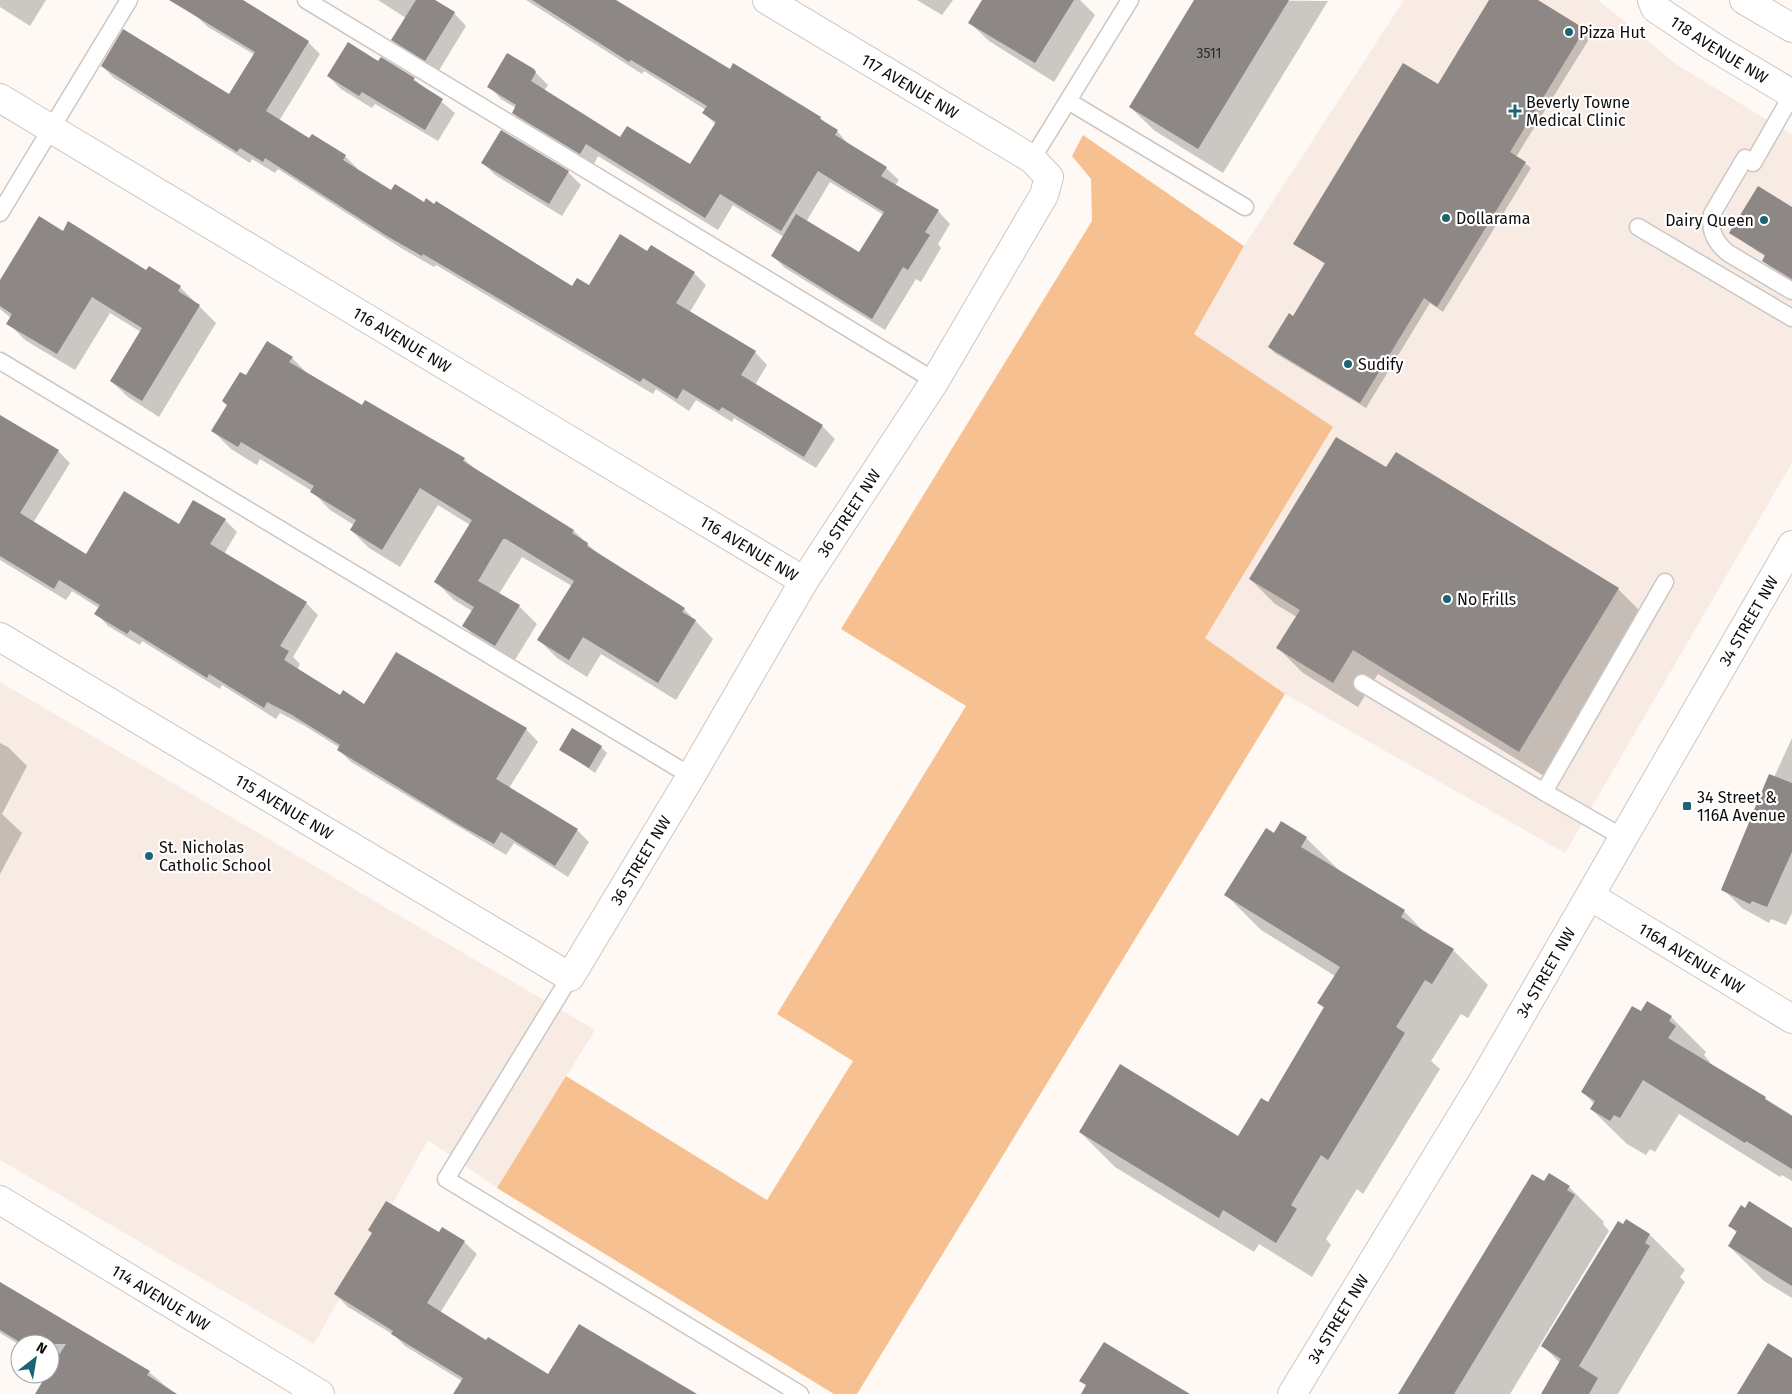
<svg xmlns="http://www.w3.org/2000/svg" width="1792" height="1394" font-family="'Fira Sans',sans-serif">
<rect width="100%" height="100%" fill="#fef9f4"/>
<g fill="#f7ebe3">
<polygon points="1404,0 1598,0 1676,64 1792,135 1792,463 1565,853 1285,694 1205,638 1333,428 1194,334 1244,246"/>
<polygon points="0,682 595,1030 497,1188 428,1140 314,1344 0,1160"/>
</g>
<polygon fill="#f7c090" points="1083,135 1244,246 1194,334 1333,427 1205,638 1285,694 857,1394 834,1394 497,1188 566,1076 767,1200 853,1061 777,1014 966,706 841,629 1092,221 1091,179 1072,156"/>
<g fill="#0003" fill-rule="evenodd">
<polygon points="0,0 46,0 30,26 0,7"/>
<polygon points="204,0 239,0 308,42 320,54 279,121 309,140 345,156 357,168 356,170 392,192 573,288 589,286 648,253 652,247 694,273 706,285 690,312 755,352 767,365 755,385 822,426 835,439 816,468 734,418 732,422 696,400 689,411 656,389 653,394 436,265 434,267 401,248 278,169 275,173 252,159 250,163 114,78 102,66 230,96 255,55 208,27 195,15"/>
<polygon points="378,0 433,0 454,13 466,26 438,72 405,52 393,40 406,18"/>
<path d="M526,0h87l117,71 90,47 17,13 12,14 37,23 13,12 -4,6 43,25 12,13 -12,20 3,4 -20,34 -5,-3 -31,51 -100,-62 -12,-12 11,-19 -51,-32 -15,25 -120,-74 -5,10 -67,-41 -13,-12 3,-5 -15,-9 -12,-13 44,-16 15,15 -4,6 77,47 70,27 25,-40 -12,-12 2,-3 -62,-39 -2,3zM830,182l54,33 -24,39 -54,-32z"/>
<polygon points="917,0 953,0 942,15"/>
<polygon points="984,0 1080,0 1095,15 1054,82 989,41 970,23"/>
<polygon points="1196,0 1328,1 1223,173 1155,131 1130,107"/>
<polygon points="1491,0 1535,0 1585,30 1591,36 1516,157 1531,168 1443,312 1430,303 1366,408 1275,353 1269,347 1293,317 1325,264 1294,243 1438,86"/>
<polygon points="379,63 414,79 455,113 438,141 375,104 372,108 341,89 328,76"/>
<polygon points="502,132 568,172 581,185 562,216 495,175 483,163"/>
<polygon points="1792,208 1792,281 1769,266 1763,260 1766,257 1730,233"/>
<polygon points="63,232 180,287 216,323 159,417 128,397 111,381 141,332 110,313 75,370 25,340 8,323 11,318 0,309 0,282"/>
<polygon points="292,358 309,375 362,407 464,459 477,471 574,531 598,554 684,609 713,639 676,700 601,654 587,677 557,658 539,640 572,586 522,557 499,594 519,606 537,624 513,663 482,644 464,626 472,611 454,600 436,582 470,525 438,505 400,567 369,548 351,530 354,525 330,510 312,491 260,459 257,465 231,449 213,431 246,377"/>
<polygon points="0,416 58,451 70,463 33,523 86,555 179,525 225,520 237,532 224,554 306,603 318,615 293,657 300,664 297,670 341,696 365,705 526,729 538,742 509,788 577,830 589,842 568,877 514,843 506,855 351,762 339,750 340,748 305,726 280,713 276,719 222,685 220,689 142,641 140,645 108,626 96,613 99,608 72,591 66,600 0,560"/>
<polygon points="1386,469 1618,589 1643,614 1544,776 1378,674 1358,707 1303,673 1278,648 1297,617 1275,604 1250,579"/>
<polygon points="1792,738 1792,913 1786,925 1771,919 1769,923 1742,908 1723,889"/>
<polygon points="0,743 8,747 27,766 2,814 22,833 0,874"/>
<polygon points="601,747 607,753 595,773 560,749"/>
<polygon points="1281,823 1306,838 1342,873 1404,911 1426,934 1453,950 1488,985 1468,1018 1461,1014 1431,1061 1440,1069 1363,1194 1357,1189 1326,1239 1331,1245 1312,1277 1259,1244 1254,1252 1115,1167 1080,1132 1238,1138 1269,1104 1325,1009 1319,1003 1335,976 1261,930 1226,895"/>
<polygon points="1641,1013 1671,1017 1706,1052 1704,1055 1710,1062 1709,1064 1792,1115 1792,1181 1782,1175 1780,1177 1679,1114 1655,1152 1650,1149 1646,1155 1627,1144 1591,1109 1594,1104 1582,1091"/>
<polygon points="1544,1183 1569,1187 1604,1222 1603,1224 1609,1231 1510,1394 1398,1394"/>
<polygon points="1729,1225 1792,1229 1792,1298 1764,1281 1729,1246 1737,1233"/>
<polygon points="439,1234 464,1242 477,1254 440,1313 486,1342 548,1376 687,1394 461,1394 462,1381 405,1346 394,1335 348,1307 335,1294"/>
<polygon points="1650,1235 1685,1270 1680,1277 1685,1282 1618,1394 1542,1394 1560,1363 1543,1346"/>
<polygon points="0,1283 149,1372 175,1394 96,1394 49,1374 50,1344 20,1345 0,1333"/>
</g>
<g fill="#8d8885">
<polygon points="169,0 243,0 309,41 266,111 309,138 312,134 346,155 343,160 391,190 395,184 424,202 426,198 434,204 436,201 572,286 577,278 589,285 620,234 647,251 651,245 695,272 676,303 756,351 741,375 823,425 804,457 722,407 719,411 683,389 677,399 643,378 640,382 423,254 422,256 387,236 265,158 263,162 240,148 237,152 101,66 123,29 229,94 255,52"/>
<polygon points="416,0 435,0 455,12 425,61 391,40"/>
<polygon points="532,0 616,0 730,69 733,63 821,117 820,119 838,130 835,135 887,167 881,176 939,210 925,232 930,235 908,270 903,267 872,319 771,256 796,214 859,252 884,212 818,171 781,231 720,194 705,218 586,144 580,154 512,113 516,105 487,87 507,53 534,69 536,72 531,81 620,137 627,126 690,164 716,122 702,113 707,106 631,60 629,62"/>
<polygon points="982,0 1074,0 1035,63 968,23"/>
<polygon points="1194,0 1289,0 1198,149 1129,107"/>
<polygon points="1489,0 1538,0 1585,29 1510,152 1526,162 1437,307 1424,298 1360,403 1268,347 1289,313 1293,316 1325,263 1293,244 1403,63 1438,84"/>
<polygon points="348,42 378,61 381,57 415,78 413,80 443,99 425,130 362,92 359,96 327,76"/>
<polygon points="501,130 569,171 549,204 481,163"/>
<polygon points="1758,186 1792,207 1792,279 1762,261 1765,255 1729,233"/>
<polygon points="39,216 63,231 68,221 146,270 149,266 181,286 178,291 200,305 142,401 110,381 142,328 92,297 57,354 6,324 12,314 0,306 0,280"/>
<polygon points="267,341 293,357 289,362 362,405 365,400 465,458 463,461 574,530 572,533 588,543 587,546 685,608 682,612 696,620 658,683 583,637 569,660 537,640 574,581 506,539 503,539 478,581 520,605 495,646 462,626 474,607 434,582 472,520 420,488 382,550 350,530 356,520 310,492 314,486 241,442 238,447 211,431 227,405 222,401 240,372 246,375"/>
<polygon points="0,415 59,450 20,513 86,554 124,491 179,524 193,500 226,519 210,544 307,602 280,646 289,651 284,660 340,695 343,690 364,704 396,652 527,728 496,779 578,829 555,866 501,832 494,844 463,827 337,750 340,745 292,715 267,702 264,708 209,674 207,678 130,630 127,634 94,614 100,605 59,580 54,589 0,556"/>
<polygon points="1336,437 1386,467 1396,452 1619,588 1519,752 1353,650 1333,683 1276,648 1300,610 1249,579"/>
<polygon points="572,728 602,746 589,768 559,750"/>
<polygon points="1769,774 1792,783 1792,852 1767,907 1752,901 1750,904 1721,890"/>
<polygon points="1281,821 1307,837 1301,847 1405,910 1401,917 1454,949 1432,984 1425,980 1396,1027 1405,1033 1328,1160 1321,1155 1291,1205 1297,1209 1276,1243 1223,1210 1219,1218 1079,1132 1120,1064 1238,1136 1261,1098 1268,1102 1324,1007 1317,1003 1340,967 1224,895 1266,828 1274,833"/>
<polygon points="1647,1001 1672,1016 1669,1021 1676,1026 1668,1038 1766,1097 1765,1099 1792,1116 1792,1169 1746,1141 1745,1143 1643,1080 1620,1118 1614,1115 1610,1121 1590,1109 1595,1101 1581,1092 1632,1006 1641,1011"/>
<polygon points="1549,1173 1570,1186 1567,1190 1575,1195 1454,1394 1398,1394 1532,1174 1544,1181"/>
<polygon points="386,1201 439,1232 442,1227 465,1241 427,1303 486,1340 488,1337 548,1374 579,1324 697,1394 453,1394 463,1378 391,1334 393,1331 334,1294 372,1233 368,1230"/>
<polygon points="1749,1201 1792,1228 1792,1286 1728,1246 1737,1231 1728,1226 1741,1205 1745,1208"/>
<polygon points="1626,1219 1650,1234 1645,1243 1650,1246 1579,1366 1598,1378 1589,1394 1541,1394 1561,1359 1541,1346 1618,1221 1623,1224"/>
<polygon points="0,1282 150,1371 147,1375 177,1394 35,1394 47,1374 50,1374 50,1369 66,1344 23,1344 0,1330"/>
<polygon points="1104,1342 1190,1394 1081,1394 1086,1385 1079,1381"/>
<polygon points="1768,1343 1792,1358 1792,1394 1737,1394"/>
</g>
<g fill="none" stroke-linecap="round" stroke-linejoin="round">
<g stroke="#ccc7c3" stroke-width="19">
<g id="service">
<polyline points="306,0 935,381"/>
<polyline points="1068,101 1245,207"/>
<path d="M1745,158l-33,56c-3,17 3,28 16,39l64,38"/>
<polyline points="1032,159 1130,0"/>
<polyline points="1753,163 1792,95"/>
<polyline points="0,213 129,0"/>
<polyline points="1638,227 1792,318"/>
<polyline points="0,361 691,776"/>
<polyline points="1362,683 1544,792"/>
<polyline points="1624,838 1544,792 1665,582"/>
<polyline points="570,977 446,1179 800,1394"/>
</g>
</g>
<g stroke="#ccc7c3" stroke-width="30">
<g id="minor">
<path id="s1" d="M0,98l804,483"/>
<path id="s2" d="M0,637l570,340 121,-201 113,-195 131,-200 109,-186 5,-18 -17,-18 -265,-159"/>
<path id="s3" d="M1590,896l202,123"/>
</g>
</g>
<g stroke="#ccc7c3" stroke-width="30">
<g id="tertiary">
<path id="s4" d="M0,1200l320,194"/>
<path id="s5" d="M1292,1394l192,-315 308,-534"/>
</g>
</g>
<g stroke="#ccc7c3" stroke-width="30">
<g id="secondary">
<path id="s6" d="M1652,0l3,8 57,38 80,48"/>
<polyline points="1744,0 1792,28"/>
</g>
</g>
<use href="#service" stroke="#fff" stroke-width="16"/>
<use href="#minor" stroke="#fff" stroke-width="28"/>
<use href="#tertiary" stroke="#fff" stroke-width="28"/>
<use href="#secondary" stroke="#fff" stroke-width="28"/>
</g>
<g fill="#1d6374" stroke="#fff" stroke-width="2">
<circle cx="1569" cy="32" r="5"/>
<path d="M1512.5 103.5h5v5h5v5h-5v5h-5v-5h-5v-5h5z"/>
<circle cx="1446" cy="218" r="5"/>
<circle cx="1764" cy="220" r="5"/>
<circle cx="1348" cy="364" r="5"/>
<circle cx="1447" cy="599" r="5"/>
<rect x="1682" y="801" width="10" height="10" rx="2.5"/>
<circle cx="149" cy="856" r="5"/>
</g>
<g text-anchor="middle" stroke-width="4.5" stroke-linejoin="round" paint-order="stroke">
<g font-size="14" fill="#2e2c2a">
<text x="1209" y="58">3511</text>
</g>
<g font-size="16" fill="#0f0d0c" stroke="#fff" text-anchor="start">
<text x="1579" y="38">Pizza Hut</text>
<text x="1526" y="108">Beverly Towne<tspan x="1526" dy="18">Medical Clinic</tspan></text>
<text x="1456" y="224">Dollarama</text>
<text x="1754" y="226" text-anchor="end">Dairy Queen</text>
<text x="1358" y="370">Sudify</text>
<text x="1457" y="605">No Frills</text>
<text x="1697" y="803">34 Street &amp;<tspan x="1697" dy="18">116A Avenue</tspan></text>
<text x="159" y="853">St. Nicholas<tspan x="159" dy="18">Catholic School</tspan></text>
</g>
<g font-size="16" fill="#0f0d0c" stroke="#fff">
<text dy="6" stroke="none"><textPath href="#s6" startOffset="85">118 AVENUE NW</textPath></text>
<text transform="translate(910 86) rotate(31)" y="6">117 AVENUE NW</text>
<text dy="6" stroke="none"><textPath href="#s1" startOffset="469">116 AVENUE NW</textPath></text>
<text dy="6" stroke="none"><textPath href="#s2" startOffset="1205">36 STREET NW</textPath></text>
<text dy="6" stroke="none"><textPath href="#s1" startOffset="874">116 AVENUE NW</textPath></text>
<text dy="6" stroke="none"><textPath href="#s5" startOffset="898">34 STREET NW</textPath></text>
<text dy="6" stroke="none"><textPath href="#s2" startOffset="331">115 AVENUE NW</textPath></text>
<text dy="6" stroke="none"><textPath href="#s2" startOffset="800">36 STREET NW</textPath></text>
<text dy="6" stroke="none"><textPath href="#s3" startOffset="119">116A AVENUE NW</textPath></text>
<text dy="6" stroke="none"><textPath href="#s5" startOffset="492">34 STREET NW</textPath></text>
<text dy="6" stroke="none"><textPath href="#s4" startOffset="188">114 AVENUE NW</textPath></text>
<text dy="6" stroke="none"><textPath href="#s5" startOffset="88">34 STREET NW</textPath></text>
</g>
</g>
<g transform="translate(35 1359) rotate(31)"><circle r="24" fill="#ffffff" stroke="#9f9e9e"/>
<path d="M0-4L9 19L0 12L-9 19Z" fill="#1d6374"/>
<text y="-8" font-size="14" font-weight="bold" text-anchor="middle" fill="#0f0d0c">N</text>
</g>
</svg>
